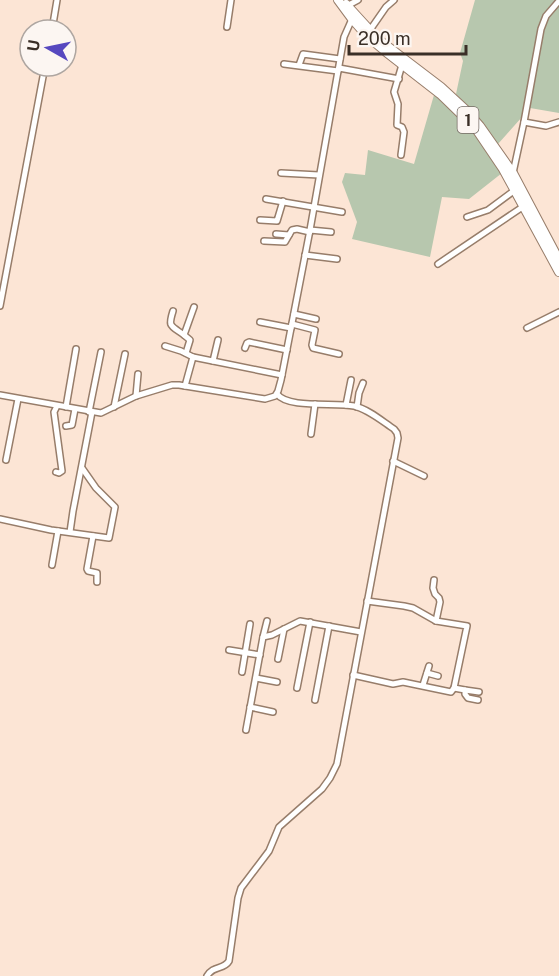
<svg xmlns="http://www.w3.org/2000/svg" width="559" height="976" font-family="'Public Sans',sans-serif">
<rect width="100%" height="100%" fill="#fce5d5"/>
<g fill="#b7c7ae">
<polygon points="475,0 559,0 559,113 530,108 498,144 456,94 463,61 460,53"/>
<polygon points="434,95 453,109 469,125 502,173 469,199 442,197 430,257 352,239 357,222 342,182 345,173 365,175 368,150 414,164"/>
</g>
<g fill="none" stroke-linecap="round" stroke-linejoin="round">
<g stroke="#977d6a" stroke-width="8">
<g id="minor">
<polyline points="345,7 358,0"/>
<polyline points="227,27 231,0"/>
<polyline points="52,30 57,0"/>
<polyline points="370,30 386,7 394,0"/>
<polyline points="284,64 338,71"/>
<polyline points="299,65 303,54 340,59"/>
<polyline points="339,68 399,79"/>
<polyline points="524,122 546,126 559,122"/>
<polyline points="401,155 404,132 402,127 397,125 398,104 394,92 402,65"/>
<polyline points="281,173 319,175"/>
<polyline points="513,173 524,122 541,29 546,16 559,1"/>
<polyline points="266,199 342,212"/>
<polyline points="467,217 488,210 515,190"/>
<polyline points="260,220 277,221 283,201"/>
<polyline points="310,230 331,232"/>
<polyline points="276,234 289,235 292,230 297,229 310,232"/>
<polyline points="264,241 285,242 289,235"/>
<polyline points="305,255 337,259"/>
<polyline points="438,264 524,206"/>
<polyline points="0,306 45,66"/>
<path d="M173,311c-5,16 -3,14 11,24"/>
<polyline points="294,314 316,319"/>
<polyline points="260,322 291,328"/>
<polyline points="292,324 315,330 312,345 313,348 339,354"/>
<polyline points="527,328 559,312"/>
<polyline points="165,346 181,351 193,357 282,375"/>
<polyline points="245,348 247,343 249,342 287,350"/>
<polyline points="186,353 190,340 184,335 194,307"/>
<polyline points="213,361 218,340"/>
<polyline points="185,386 193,357"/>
<polyline points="0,395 101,413 136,396 172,385 179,385 265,399 275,396 278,391 281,380 310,230 344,37 352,19"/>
<polyline points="136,396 138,374"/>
<polyline points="346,405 351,380"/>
<polyline points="66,407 76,349"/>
<polyline points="114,407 125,354"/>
<polyline points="357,407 359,393 363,383"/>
<polyline points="89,412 101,352"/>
<polyline points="66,426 72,425 75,409"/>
<polyline points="311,434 315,404"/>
<polyline points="6,460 18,399"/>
<polyline points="393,461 424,476"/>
<polyline points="56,472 59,473 62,471 54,412 57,406"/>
<polyline points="0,519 51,530 109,538 115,507 96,488 82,468"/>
<polyline points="70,532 73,511 92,412"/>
<polyline points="93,536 87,569 88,571 97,573 97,582"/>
<polyline points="52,565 58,531"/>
<polyline points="434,580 433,588 435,594 439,598 440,602 436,621"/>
<polyline points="263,637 267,621"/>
<polyline points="229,650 260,655"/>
<polyline points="278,659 284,629"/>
<polyline points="242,672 250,624"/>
<polyline points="427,673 438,676"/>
<polyline points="353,675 393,684 403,682 451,692 454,688 467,626 436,621 413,608 404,606 367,601"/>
<polyline points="256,678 277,682"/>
<polyline points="423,685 429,666"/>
<polyline points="297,688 310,622"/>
<polyline points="454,688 465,690 465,694 468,698 478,700"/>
<polyline points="465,690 479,692"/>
<polyline points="315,700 329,626"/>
<polyline points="250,707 273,712"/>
<polyline points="246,730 263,637 272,635 300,621 361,632"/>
<path d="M207,976c6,-11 17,-6 22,-15l9,-63 3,-10 28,-37 10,-24 43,-38 8,-11 7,-14 61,-326 -1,-5 -3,-4c-12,-8 -26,-20 -40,-23 -19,-4 -66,3 -77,-12"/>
</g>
</g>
<g stroke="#977d6a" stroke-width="10">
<g id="highway">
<polyline points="338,0 352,19 367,36 386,52 440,94 476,129 503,169 559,272"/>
<polyline points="346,4 378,39 441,87 467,111 480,126 513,173 559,260"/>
</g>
</g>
<use href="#minor" stroke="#fff" stroke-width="5"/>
<use href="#highway" stroke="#fff" stroke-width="8"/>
</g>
<g text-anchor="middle" stroke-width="6" stroke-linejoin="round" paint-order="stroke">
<rect fill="#fcf6f2" stroke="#746b64" stroke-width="1.5" x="457.5" y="107" width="21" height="26" rx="4.5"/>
<g font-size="16" font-weight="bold" fill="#3a2f27">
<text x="468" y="126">1</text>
</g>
</g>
<g transform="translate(48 48) rotate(279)"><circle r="28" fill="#fcf6f2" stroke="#aea6a1" stroke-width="1.5"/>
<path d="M0-4.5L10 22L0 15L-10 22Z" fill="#5748bf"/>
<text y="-9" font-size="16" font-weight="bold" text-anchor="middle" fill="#3a2f27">U</text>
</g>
<path d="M349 45v9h117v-9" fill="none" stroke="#3a2f27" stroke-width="3"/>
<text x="358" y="45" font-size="18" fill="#3a2f27" stroke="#fcf6f2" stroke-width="4.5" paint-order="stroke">200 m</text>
</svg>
